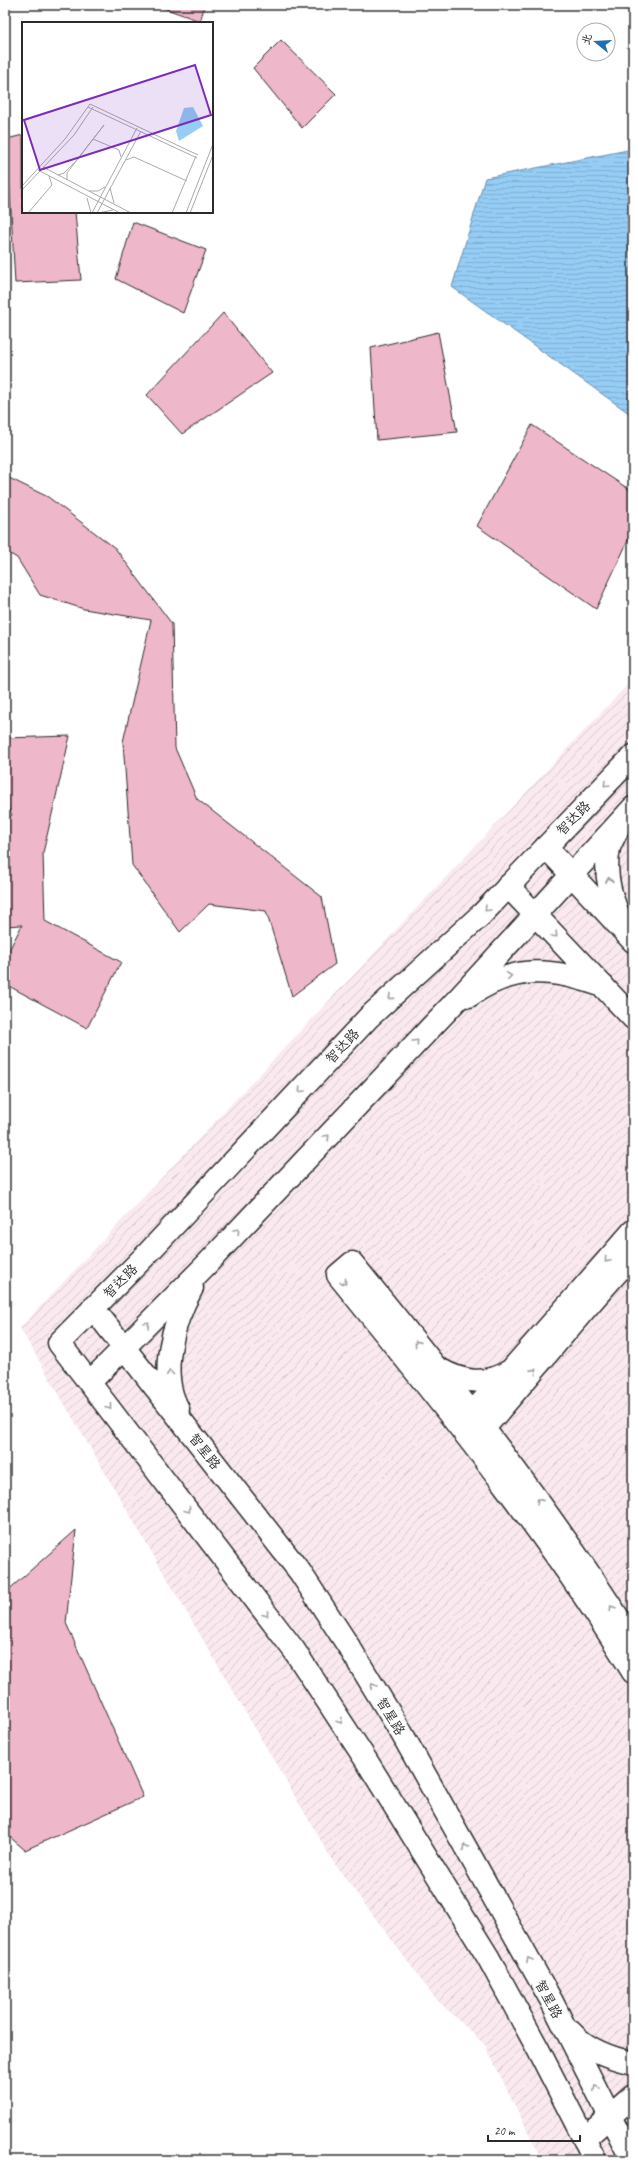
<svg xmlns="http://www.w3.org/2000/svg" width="638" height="2165" font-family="Caveat,'LXGW WenKai TC',sans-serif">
<defs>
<pattern id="industrial-furrows" width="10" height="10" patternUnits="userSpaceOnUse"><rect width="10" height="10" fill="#fae9ef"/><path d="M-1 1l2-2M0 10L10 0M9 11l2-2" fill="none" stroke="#d6c8cd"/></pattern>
<pattern id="water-rules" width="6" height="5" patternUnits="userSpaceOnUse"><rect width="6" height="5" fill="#95cdf5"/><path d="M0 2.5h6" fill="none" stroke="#81b0d2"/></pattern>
</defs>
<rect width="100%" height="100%" fill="#fff"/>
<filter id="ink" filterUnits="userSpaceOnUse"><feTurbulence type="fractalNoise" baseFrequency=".025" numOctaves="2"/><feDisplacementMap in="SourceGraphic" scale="8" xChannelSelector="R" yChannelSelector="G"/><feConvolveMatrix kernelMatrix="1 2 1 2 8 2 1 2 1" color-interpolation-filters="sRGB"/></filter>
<g filter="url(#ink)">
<polygon fill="url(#industrial-furrows)" points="633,679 633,2160 542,2160 485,2045 435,1998 334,1863 20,1328"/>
<polygon fill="url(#water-rules)" stroke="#6b8ca4" points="633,149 633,416 452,287 485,178"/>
<g fill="#efb7ca" stroke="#2b2b2b">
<polygon points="155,5 205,5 200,21"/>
<polygon points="281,40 336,94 302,128 253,68"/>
<polygon points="23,135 23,212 75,212 81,280 15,283 7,139"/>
<polygon points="133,222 206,250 183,313 116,279"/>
<polygon points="223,313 272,373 182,434 147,395"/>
<polygon points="438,332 457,432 377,440 371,348"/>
<polygon points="532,425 633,492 633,530 596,609 477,526"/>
<polygon points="5,476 48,497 115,548 172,624 175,748 197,799 322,897 335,964 292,996 266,911 209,904 180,932 132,865 123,742 151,620 84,609 40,595 17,558 5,551"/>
<polygon points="70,736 43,853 45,921 121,962 87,1028 5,984 5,958 22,925 5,926 5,821 12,815 5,802 5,738"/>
<polygon points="76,1530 66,1623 143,1797 25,1850 5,1833 5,1593"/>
</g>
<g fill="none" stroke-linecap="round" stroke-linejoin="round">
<g stroke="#2b2b2b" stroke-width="25">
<g id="secondary">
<path d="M618,828c-2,6 -7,13 -9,20 -6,28 4,58 17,82"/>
<path d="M469,996c45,-32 84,-28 134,-10"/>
<polyline points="93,1308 300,1572 351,1650 401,1732 551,2000 632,2160"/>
<path d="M439,1369c23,13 46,17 69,3"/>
<polyline points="90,1382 205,1266 456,1001 633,808"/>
<path d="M178,1409c-20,-36 -5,-87 14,-121"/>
<polyline points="463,1423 512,1369 633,1231"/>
<path d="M475,1438c54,-60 103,-124 158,-183"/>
<path d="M633,1641c-84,-134 -181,-255 -281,-378l-14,12c104,129 209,256 295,397"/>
<path d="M571,2032c16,18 39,26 62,31"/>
<polyline points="595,2160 538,2049 488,1957 366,1760 294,1650 59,1343 147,1254 369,1017 482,914 633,756"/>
</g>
</g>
<g stroke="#2b2b2b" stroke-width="25">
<g id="primary">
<polyline points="546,847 633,941"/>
<polyline points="508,886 633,1018"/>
<polyline points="584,2139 633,2096"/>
</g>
</g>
<use href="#secondary" stroke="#fff" stroke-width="22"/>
<use href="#primary" stroke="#fff" stroke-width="22"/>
</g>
<defs><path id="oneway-chevron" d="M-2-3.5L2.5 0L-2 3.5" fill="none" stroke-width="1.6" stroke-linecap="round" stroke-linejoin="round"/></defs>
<g stroke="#a0a0a0">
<use href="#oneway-chevron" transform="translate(606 784) rotate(134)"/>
<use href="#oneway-chevron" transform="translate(609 880) rotate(-97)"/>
<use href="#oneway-chevron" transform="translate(487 909) rotate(134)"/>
<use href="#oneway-chevron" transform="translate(555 935) rotate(47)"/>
<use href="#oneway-chevron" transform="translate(509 976) rotate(-8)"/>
<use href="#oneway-chevron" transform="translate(391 997) rotate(138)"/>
<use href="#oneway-chevron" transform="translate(416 1042) rotate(-47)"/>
<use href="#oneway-chevron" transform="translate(301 1090) rotate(133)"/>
<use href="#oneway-chevron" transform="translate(327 1137) rotate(-47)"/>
<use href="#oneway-chevron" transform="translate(237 1231) rotate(-47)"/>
<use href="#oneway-chevron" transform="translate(607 1260) rotate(131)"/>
<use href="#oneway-chevron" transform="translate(344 1282) rotate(51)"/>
<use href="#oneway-chevron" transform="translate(147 1324) rotate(-45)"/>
<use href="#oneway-chevron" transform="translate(417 1343) rotate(-129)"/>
<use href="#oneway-chevron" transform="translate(534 1371) rotate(-51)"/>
<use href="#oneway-chevron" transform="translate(170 1373) rotate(-94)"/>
<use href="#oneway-chevron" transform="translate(109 1407) rotate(52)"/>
<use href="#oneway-chevron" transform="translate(539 1501) rotate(-125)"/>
<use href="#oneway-chevron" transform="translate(188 1510) rotate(53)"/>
<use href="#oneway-chevron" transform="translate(612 1608) rotate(-122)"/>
<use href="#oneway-chevron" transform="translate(266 1614) rotate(53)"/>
<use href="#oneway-chevron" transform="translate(373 1686) rotate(-121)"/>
<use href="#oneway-chevron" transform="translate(340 1721) rotate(57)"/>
<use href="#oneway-chevron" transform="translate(465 1847) rotate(-119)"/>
<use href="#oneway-chevron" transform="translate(529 1960) rotate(-119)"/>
<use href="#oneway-chevron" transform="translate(596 2088) rotate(-117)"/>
</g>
</g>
<g text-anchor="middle" stroke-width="3" stroke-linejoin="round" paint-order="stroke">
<g font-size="14" fill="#2b2b2b" stroke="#fff">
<text transform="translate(573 818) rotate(-46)" y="5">智达路</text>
<text transform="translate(342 1046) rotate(-47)" y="5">智达路</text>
<text transform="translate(120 1281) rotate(-45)" y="5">智达路</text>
<text transform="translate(205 1451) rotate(52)" y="5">智星路</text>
<text transform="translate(391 1716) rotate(59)" y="5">智星路</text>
<text transform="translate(549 1999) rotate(62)" y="5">智星路</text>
</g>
</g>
<g transform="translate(22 22)">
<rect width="191" height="191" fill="#fff"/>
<path d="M171,85l10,19 -24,15 -3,-10 8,-23z" fill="#95cdf5"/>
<path fill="none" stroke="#aaa" stroke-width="1" d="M66,85l109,51M71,117l26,11 2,7M104,138l8,-3 53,24M21,145l88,46M16,148l82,43M36,153l6,-2 12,-12 28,-36 -37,48v7M0,164l43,-47 25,-35 108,51M88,166l4,15M0,168l52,-55 19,-28M67,169h9l7,-4M65,176l4,15M6,191l24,-28 -3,-9M70,191l45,-85M75,191l44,-82M76,191l15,-3M150,191l24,-57M164,191l27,-69M168,191l23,-58"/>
<path fill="#7b2cbf" fill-opacity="0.15" stroke="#7b2cbf" stroke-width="2" d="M173,43l16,50 -171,55 -16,-50z"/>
<rect width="191" height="191" fill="none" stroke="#2b2b2b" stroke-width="2"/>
</g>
<rect width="638" height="2165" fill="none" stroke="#fff" stroke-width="20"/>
<rect x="10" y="10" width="618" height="2145" fill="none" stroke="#2b2b2b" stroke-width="1.5" filter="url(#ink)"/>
<g transform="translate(596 42) rotate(288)"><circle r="19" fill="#ffffff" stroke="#aaaaaa"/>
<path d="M0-3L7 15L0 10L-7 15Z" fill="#1f6fb2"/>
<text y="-6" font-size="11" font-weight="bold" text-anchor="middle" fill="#2b2b2b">北</text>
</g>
<path d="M488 2135v6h92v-6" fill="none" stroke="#2b2b2b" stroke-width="2"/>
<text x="494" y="2135" font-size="12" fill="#2b2b2b" stroke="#ffffff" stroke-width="3" paint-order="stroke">20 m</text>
</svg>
